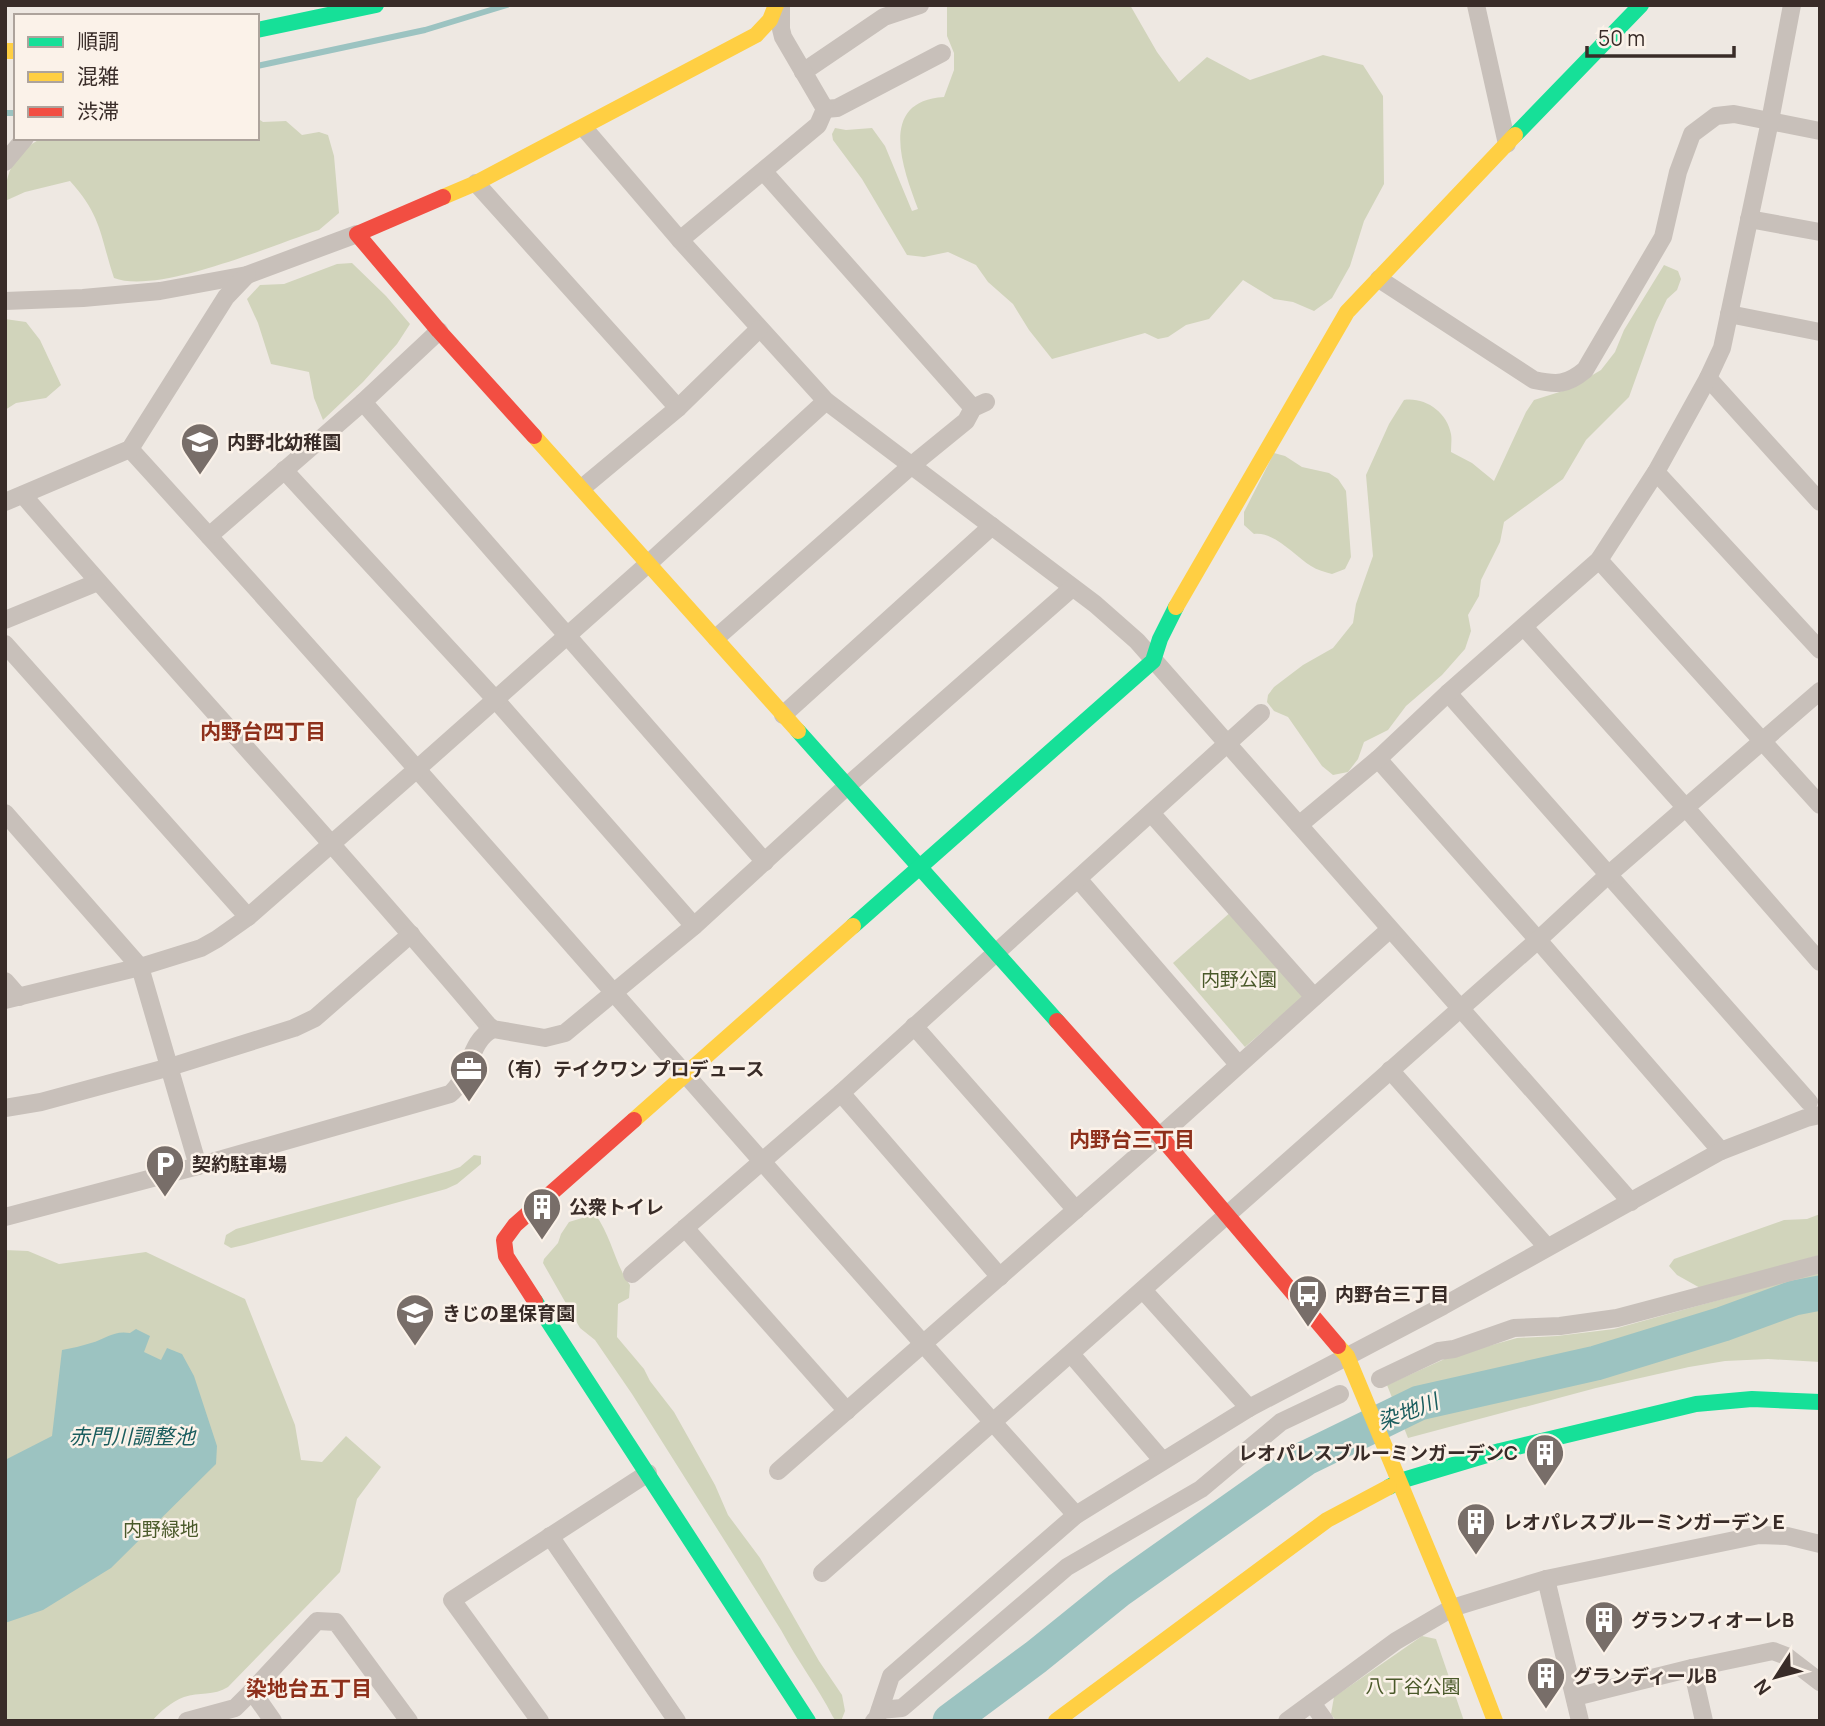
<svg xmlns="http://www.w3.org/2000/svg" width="1825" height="1726" font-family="Manrope,'Noto Sans JP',sans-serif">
<rect width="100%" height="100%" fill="#eee8e2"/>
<g fill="#d1d4bb">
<path d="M947,5h183l27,47 22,30 28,-25 43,23 73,-25 40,10 20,31 1,88 -20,37 -14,45 -18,32 -18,13 -21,-9 -19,-3 -31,-19 -34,39 -23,6 -18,12 -10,2 -13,-6 -93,26 -23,-29 -16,-26 -25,-22 -12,-17 -28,-13 -24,5 -17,-2 -45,-76 -29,-39 -1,-6 3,-6 11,2 26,-2 13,18 27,65 6,-2c-15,-40 -41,-108 26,-112l10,-27v-17l-7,-17z"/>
<path d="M257,118l6,4 23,-1 16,14 17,-3 9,3 6,21 5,57 -20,17c-47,15 -161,65 -205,48 -14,-42 -12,-62 -44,-97l-45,11 -20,9c0,-30 10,-49 37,-63h215z"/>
<polygon points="352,263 386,296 410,324 397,344 363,382 323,420 314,398 309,372 271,364 258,323 247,299 260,285 284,284 337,264"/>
<path d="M1664,265l14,6 3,8 -4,11 -10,9 -11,23 -27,75 -43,43 -23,39 -59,43 -4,20 -19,38 -2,16 -11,19 3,16 -6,18 -23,26 -36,31 -18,24 -24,12 -6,17 -10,13 -15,3 -11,-9 -34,-49 -14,-6 -7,-9 1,-7 6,-8 29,-22 30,-17 20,-25 3,-19 17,-48 -7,-81 23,-51 15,-24c21,-3 43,12 47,34 1,5 0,12 0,18l21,11 22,18 32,-69 8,-12 35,-11 32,-19 14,-18 9,-22z"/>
<polygon points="5,319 26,322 40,340 61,385 46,398 16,403 5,410"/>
<path d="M1274,453l11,3 17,11 27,6 9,6 8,12 5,66 -6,12 -13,5c-7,-2 -15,-4 -21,-8 -16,-10 -37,-35 -57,-32l-10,-9v-13z"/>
<polygon points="1232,911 1305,995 1245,1047 1173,963"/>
<polygon points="474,1155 481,1156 481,1164 457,1184 446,1189 244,1245 231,1248 224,1244 226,1235 236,1229 449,1171 460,1167"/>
<path d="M595,1214c17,23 20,51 35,71l-1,13 -11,6 -1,33 27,32 6,12 24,31 41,73 13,30 32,43 59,103 23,34 3,16 -4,10h-5l-3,-4c-16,-31 -36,-57 -52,-87l-149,-236 -37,-54 -15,-12 -37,-65 1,-4 14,-16 3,-9 8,-12z"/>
<polygon points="1820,1214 1820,1255 1702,1289 1677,1275 1669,1266 1674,1259 1784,1220 1807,1219"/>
<path d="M5,1250l23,1 31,13 87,-12 99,47 50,126 6,35 21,2 24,-26 35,31 -24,32 -17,73 -112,115c-14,9 -29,5 -44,10 -13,5 -23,14 -32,24h-147z"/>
<polygon points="1820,1272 1820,1362 1768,1359 1725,1361 1689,1367 1596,1388 1408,1438 1387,1385 1449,1357 1517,1338 1557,1336 1614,1329"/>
<polygon points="1422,1636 1436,1639 1464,1721 1336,1721 1331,1714 1334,1697"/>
</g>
<path fill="#9cc3c1" d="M136,1329l14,7 -6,16 17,8 6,-12 15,6 12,22 23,70 -1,18 -105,104 -68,42 -38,13v-163l47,-24 10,-86c10,-2 20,-4 29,-7 14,-4 23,-13 39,-10z"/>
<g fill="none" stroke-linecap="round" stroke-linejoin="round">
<g stroke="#9cc3c1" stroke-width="6">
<polyline points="257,66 425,30 507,5"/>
<polyline points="5,113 16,113"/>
</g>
<polyline stroke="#9cc3c1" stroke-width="35" points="950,1721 1036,1657 1119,1590 1306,1458 1419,1403 1596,1363 1723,1324 1794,1298 1820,1293"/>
<g stroke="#c8c0ba" stroke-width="18">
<polyline points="1476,5 1507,144"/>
<polyline points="803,72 884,17 920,5"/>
<polyline points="825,109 837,108 942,53"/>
<polyline points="584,128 680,240 826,401 1095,604 1137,641 1631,1202"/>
<polyline points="5,162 25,138"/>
<polyline points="764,172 973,408"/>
<polyline points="476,183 678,408"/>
<polyline points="1749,219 1820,232"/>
<polyline points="680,240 818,125 825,109 783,37 781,29 781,5"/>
<path d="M1379,279l155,101c23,5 33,5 51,-10l78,-133 15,-65 14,-38 24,-18 18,-2 86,17"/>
<polyline points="5,301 83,298 160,291 247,275 357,234"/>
<polyline points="1729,314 1820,332"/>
<polyline points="1708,378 1820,502"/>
<polyline points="363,402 765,862"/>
<path d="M130,449c320,351 628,713 946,1066"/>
<polyline points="284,470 495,699 694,926"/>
<polyline points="1656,472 1820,650"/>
<polyline points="582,488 678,408 759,329"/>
<path d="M23,495c153,178 314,350 465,530l5,4 52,9 20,-5 129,-107 152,-139 226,-199"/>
<polyline points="5,502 130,449 226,297 247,275"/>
<polyline points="209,536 363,402 439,331"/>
<polyline points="1599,560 1820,805"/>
<polyline points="5,620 98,582"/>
<polyline points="1524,627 1686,808 1820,962"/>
<polyline points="716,638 912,465 966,421 973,408 986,402"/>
<polyline points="5,644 248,917"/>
<polyline points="1448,693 1809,1102"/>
<polyline points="783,715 992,526"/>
<polyline points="1378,759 1538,940 1721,1151"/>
<polyline points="5,813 140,967 198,1166"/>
<polyline points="1151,813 1314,997"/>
<polyline points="1299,825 1378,759 1448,693 1599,560 1656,472 1708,378 1722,348 1770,121 1792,5"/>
<polyline points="1079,880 1238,1064"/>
<polyline points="5,981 19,997"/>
<polyline points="5,1000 140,967 201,948 217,939 248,917 417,769 649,563 826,401"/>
<polyline points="914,1026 1076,1210"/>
<polyline points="1390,1070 1547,1247"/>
<polyline points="841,1093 1000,1277"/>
<polyline points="5,1108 41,1102 170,1067 294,1028 315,1018 411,934"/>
<path d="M5,1217l193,-51 252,-72c21,-17 18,-53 43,-65"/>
<polyline points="685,1228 847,1411"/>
<polyline points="632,1274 841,1093 1261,713"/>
<polyline points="1143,1290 1249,1408"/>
<polyline points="1071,1354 1162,1460"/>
<polyline points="1380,1379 1439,1351 1454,1349 1514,1328 1560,1326 1617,1318 1820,1264"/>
<polyline points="778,1471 1160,1136 1389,930"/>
<polyline points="550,1536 677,1721"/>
<polyline points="822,1573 1538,940 1608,875 1820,691"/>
<polyline points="1546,1579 1580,1721"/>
<polyline points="1692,1668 1704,1721"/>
<polyline points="1575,1697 1692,1668 1773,1651 1786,1656 1820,1682"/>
<polyline points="1312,1703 1325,1721"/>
<polyline points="880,1710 902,1708 1067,1567 1201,1489 1281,1422 1340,1394"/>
<polyline points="187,1721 235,1708 252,1691"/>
<polyline points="273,1721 252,1691 317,1621 336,1622 409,1721"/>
<polyline points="540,1721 452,1600 648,1473"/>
<polyline points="874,1721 877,1718 891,1676 1076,1515 1249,1408 1443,1306 1721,1151 1806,1118 1820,1115"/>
<polyline points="1287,1721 1396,1641 1452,1608 1546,1579 1759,1535 1787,1536 1820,1544"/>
</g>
<g stroke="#16e098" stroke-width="16">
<polyline points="257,30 376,5"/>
<polyline points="1515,135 1641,5"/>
<polyline points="798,731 1057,1021"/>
<polyline points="853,926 1153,661 1160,639 1176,607"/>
<polyline points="535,1301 808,1721"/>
<polyline points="1389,1487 1400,1481 1500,1451 1696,1404 1752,1399 1820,1402"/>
</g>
<g stroke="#ffcf43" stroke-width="16">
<polyline points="5,51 16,51"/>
<polyline points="443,197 476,183 756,35 770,20 776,5"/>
<polyline points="534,436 798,731"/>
<polyline points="1176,607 1347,312 1515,135"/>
<polyline points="634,1120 853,926"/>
<polyline points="1338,1346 1347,1356 1452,1608 1495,1721"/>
<polyline points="1056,1721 1327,1520 1389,1487"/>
</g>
<g stroke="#f24e42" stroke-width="16">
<polyline points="443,197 357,234 439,331 534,436"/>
<polyline points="1057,1021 1160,1136 1338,1346"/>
<polyline points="535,1301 506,1256 504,1240 515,1225 634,1120"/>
</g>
</g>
<defs>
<g id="school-pin" transform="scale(2.0125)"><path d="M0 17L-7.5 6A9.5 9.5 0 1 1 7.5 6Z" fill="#786e69" stroke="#fbf2e9"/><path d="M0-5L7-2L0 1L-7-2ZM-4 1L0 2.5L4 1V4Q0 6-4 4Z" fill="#fff"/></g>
<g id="office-pin" transform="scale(2.0125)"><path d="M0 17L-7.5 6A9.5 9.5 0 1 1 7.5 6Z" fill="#786e69" stroke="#fbf2e9"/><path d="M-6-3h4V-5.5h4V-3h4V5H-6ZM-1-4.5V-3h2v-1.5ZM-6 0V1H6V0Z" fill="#fff"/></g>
<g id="parking-pin" transform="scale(2.0125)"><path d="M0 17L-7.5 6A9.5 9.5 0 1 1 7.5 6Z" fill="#786e69" stroke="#fbf2e9"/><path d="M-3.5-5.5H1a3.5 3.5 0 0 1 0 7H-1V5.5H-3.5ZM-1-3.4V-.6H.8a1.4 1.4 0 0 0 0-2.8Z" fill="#fff"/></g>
<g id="building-pin" transform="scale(2.0125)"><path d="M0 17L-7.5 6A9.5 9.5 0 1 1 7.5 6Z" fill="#786e69" stroke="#fbf2e9"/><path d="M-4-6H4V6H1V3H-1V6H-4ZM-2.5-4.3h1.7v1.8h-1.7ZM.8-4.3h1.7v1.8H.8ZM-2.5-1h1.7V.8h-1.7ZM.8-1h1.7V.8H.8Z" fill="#fff"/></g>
<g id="bus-pin" transform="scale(2.0125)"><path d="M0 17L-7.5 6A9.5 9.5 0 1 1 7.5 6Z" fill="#786e69" stroke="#fbf2e9"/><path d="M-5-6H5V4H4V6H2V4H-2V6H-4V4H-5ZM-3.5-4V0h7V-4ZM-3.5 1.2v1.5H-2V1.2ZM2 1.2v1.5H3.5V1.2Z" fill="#fff"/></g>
</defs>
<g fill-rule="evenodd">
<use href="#school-pin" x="200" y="442"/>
<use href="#office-pin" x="469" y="1069"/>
<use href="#parking-pin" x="165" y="1164"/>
<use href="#building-pin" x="542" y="1207"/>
<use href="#bus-pin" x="1308" y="1294"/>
<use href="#school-pin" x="415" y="1313"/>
<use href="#building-pin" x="1545" y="1453"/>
<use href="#building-pin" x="1476" y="1522"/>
<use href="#building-pin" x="1604" y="1620"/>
<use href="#building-pin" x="1546" y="1676"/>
</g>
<g text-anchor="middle" stroke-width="5" stroke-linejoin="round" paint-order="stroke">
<g font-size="19" font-weight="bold" fill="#392c28" stroke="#fbf2e9" text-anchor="start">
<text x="227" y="449">内野北幼稚園</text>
<text x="496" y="1076">（有）テイクワン プロデュース</text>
<text x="192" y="1171">契約駐車場</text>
<text x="569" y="1214">公衆トイレ</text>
<text x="1335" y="1301">内野台三丁目</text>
<text x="442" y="1320">きじの里保育園</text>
<text x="1518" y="1460" text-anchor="end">レオパレスブルーミンガーデンC</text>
<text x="1503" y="1529">レオパレスブルーミンガーデンＥ</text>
<text x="1631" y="1627">グランフィオーレB</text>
<text x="1573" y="1683">グランディールB</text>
</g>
<g font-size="19" fill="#4a592a" stroke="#fbf2e9">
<text x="1239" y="986">内野公園</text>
<text x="161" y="1536">内野緑地</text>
<text x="1413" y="1693">八丁谷公園</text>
</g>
<g font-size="21" font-weight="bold" fill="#8e301b" stroke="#fbf2e9">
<text x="263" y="739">内野台四丁目</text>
<text x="1132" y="1147">内野台三丁目</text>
<text x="309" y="1696">染地台五丁目</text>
</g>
<g font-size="21" font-style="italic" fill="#1a5d5e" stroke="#fbf2e9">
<text transform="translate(1408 1412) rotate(-21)" y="7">染地川</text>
<text x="132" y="1444">赤門川調整池</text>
</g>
</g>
<rect width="1825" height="1726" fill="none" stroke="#392c28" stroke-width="14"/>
<rect x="14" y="14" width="245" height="126" fill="#fbf2e9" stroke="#ada39c" stroke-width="2"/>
<rect x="28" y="37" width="35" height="10" fill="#16e098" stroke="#ada39c" stroke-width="2"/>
<text x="77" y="49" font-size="21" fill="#392c28">順調</text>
<rect x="28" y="72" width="35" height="10" fill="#ffcf43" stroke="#ada39c" stroke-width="2"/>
<text x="77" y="84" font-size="21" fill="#392c28">混雑</text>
<rect x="28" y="107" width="35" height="10" fill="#f24e42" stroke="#ada39c" stroke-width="2"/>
<text x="77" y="119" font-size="21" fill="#392c28">渋滞</text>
<g transform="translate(1776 1677) rotate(234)" stroke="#fbf2e9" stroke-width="5" paint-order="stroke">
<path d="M0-5L12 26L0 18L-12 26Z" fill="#392c28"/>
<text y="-10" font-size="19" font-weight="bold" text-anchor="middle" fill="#392c28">N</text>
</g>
<path d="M1587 46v10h147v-10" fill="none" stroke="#392c28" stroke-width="3.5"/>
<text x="1598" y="46" font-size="21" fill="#392c28" stroke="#fbf2e9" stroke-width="5" paint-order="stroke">50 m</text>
</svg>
